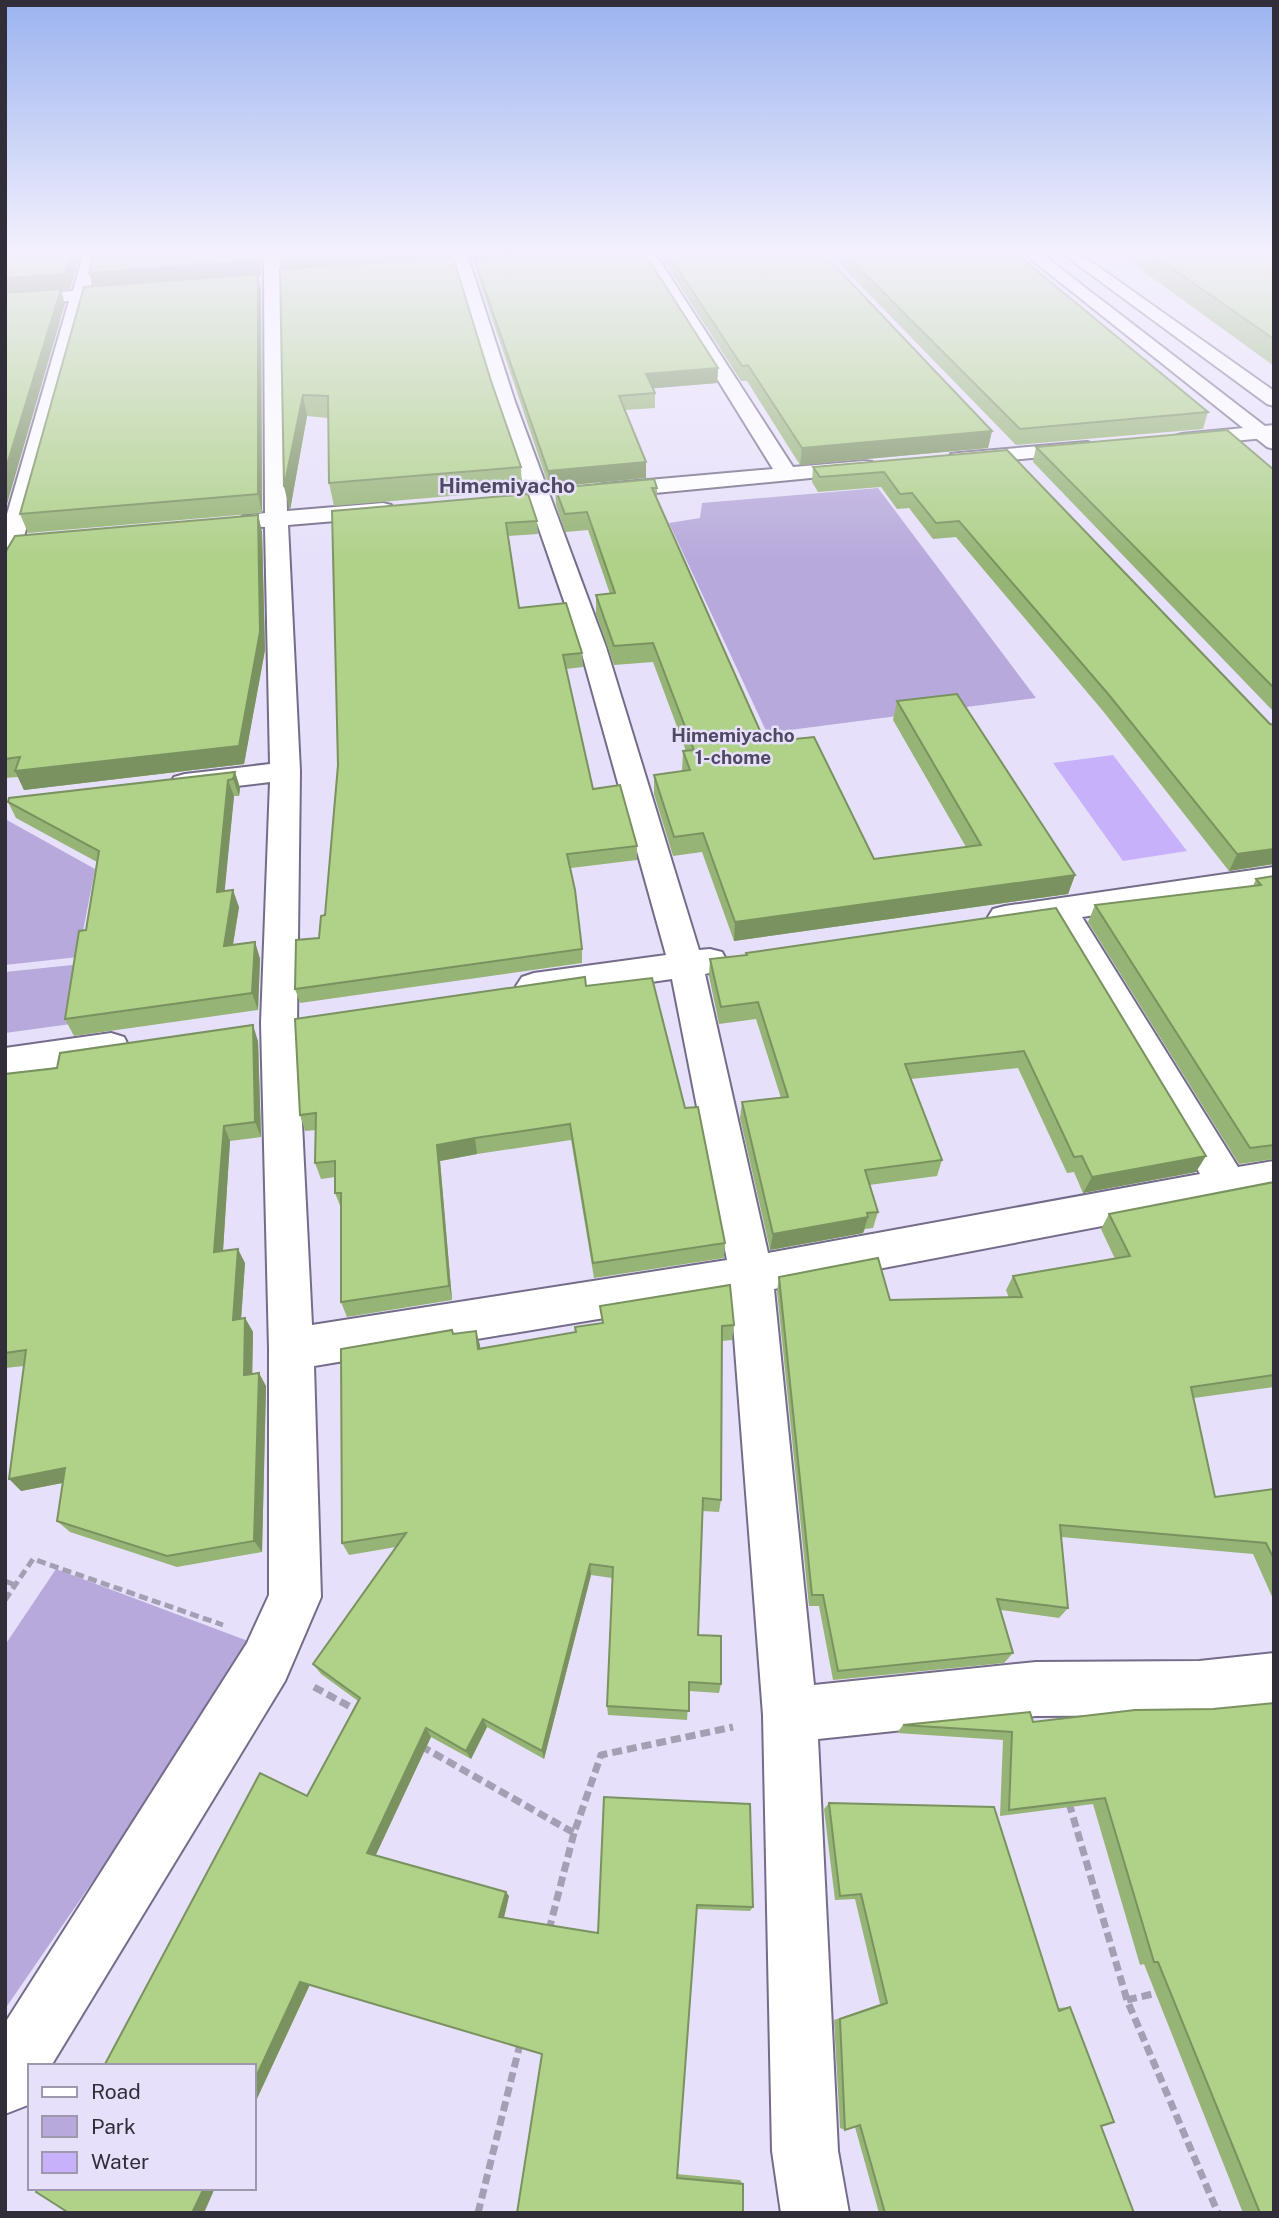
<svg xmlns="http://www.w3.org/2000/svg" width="1279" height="2218" font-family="'Public Sans',sans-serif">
<rect width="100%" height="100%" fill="#e7e0fa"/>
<g fill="#b7a9db">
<polygon points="878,488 1036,698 767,733 669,523 700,518 702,503"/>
<polygon points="5,819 95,869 78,957 5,965"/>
<polygon points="82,964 71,1024 5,1033 5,972"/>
<polygon points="56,1569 256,1644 5,2009 5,1645"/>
</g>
<polygon fill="#c7b1fa" points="1113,755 1187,851 1123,861 1053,763"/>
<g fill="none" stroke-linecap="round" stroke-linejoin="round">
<g stroke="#746c88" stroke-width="4">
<g id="minor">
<polygon points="84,251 100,251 90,289 135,286 143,291 135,296 87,300 17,563 13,568 5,570 5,521 69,301 5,306 5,296 73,291"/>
<polygon points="264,251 280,251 287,511 383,503 391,505 394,510 391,515 383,517 288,525 300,771 297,1023 312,1325 727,1260 672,979 534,999 522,995 516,986 522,977 534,973 666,955 580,647 495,402 450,251 466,251 515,402 606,647 699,950 710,949 722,952 727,961 722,970 705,974 768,1253 1200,1174 1051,922 1005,928 993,925 988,917 993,909 1005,906 1274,867 1274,889 1082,917 1238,1167 1274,1161 1274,1193 774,1289 814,1685 1036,1662 1199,1661 1274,1653 1274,1707 1199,1715 1036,1716 818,1739 838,2151 849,2213 781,2213 772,2151 763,1715 731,1297 314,1366 321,1597 285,1681 51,2066 30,2066 28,2105 5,2114 5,2023 247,1643 269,1595 269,1349 261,1023 270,782 185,792 174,789 170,783 174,777 185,774 270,764 265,527 243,526 240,521 243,516 265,513"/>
<polygon points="619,251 697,251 689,256 658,258 793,467 864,461 872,462 875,467 872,472 603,498 595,496 592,491 595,486 603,484 773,469 643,259 593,262 585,257 593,252"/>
<polygon points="1274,425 1274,437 1182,446 1175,444 1172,440 1175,436 1182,434"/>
<polygon points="1087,442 1094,444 1097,448 1094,452 959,465 951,464 948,459 951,454 959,453"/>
<polygon points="111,1033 124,1037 129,1047 124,1057 5,1076 5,1048"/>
</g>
</g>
<g stroke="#746c88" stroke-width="4">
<g id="major">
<polygon points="1021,251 1038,251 1274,433 1274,449 1267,447"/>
<polygon points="1076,251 1274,391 1274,406 1267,404 1070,259 1068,256"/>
</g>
</g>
<g stroke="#a49fb3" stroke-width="5" stroke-dasharray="9 4.5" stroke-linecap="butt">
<polyline points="5,1581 15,1585"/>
<polyline points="5,1600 33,1559 223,1625"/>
</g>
<g stroke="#a49fb3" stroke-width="7" stroke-dasharray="10 5" stroke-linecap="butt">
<polyline points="314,1687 358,1711"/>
<polyline points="421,1746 574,1833 601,1755 733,1727"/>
<polyline points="1069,1803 1127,2000 1218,2213"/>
<polyline points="549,1930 574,1833"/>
<polyline points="1127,2000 1161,1992"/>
<polyline points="478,2213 520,2044"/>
</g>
<use href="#minor" fill="#fff" fill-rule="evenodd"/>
<use href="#major" fill="#fff" fill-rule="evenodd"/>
</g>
<g fill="#96b475">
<polygon points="261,251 261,275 258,275 261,290 262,513 28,533 20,514 93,286"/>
<polygon points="663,251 666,251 992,431 988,448 800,465 747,381 741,381 663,260"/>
<polygon points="827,251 1013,251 1208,412 1203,429 1016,445"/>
<polygon points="1115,251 1274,251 1274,366"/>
<polygon points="450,257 491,381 521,467 522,490 334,506 329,483 328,418 307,416 290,510 283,269 281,259"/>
<polygon points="475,261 718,368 717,383 653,388 655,393 655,408 625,410 646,478 549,487 477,274"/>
<polygon points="1036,447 1274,470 1274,712 1033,462"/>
<polygon points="1007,450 1270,724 1274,725 1274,864 1229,871 1103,711 956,537 933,539 909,508 897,509 881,487 818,492 812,482 813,467"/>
<polygon points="555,488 657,488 657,500 765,742 874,859 966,847 893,720 897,701 1075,875 1068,894 734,941 702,852 673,856 654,794 654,775 682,771 683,751 686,751 653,662 614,665 596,614 596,595 610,594 588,530 565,532 556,505"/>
<polygon points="332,511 537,521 538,534 508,536 519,608 582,653 583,667 566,669 593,789 637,846 637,860 571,868 582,949 582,963 300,1003 295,989 319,938 325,915 338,765"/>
<polygon points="258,515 262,532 265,650 244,764 24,790 18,777 5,778 5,553"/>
<polygon points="235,772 240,788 239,796 234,796 224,891 239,907 233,945 255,942 260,959 258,1010 74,1036 65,1019 86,930 97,862 16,818 8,802"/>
<polygon points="1274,876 1274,1159 1239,1164 1088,922 1095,905 1253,886 1256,879"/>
<polygon points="1056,908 1196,1172 1083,1193 1074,1172 1067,1173 1018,1068 911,1079 942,1160 937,1176 869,1185 878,1212 873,1228 865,1229 863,1233 770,1250 740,1118 742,1102 781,1098 756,1019 719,1024 709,976 710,959 745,956 746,953"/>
<polygon points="586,986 685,1108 725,1243 724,1258 594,1278 571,1140 477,1154 440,1161 452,1300 347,1317 341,1302 341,1208 335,1193 335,1177 321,1179 315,1163 316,1130 305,1131 300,1115"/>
<polygon points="258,1041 261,1137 230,1141 223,1251 245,1263 241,1319 245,1318 253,1332 252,1374 266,1386 262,1552 177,1567 70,1532 57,1521 63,1483 21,1491 24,1366 5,1368 5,1074"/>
<polygon points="1274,1182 1274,1387 1194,1398 1215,1497 1274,1489 1274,1601 1253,1554 1061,1537 1068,1608 1059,1618 1001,1610 1013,1653 1004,1663 833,1680 819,1606 809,1606 777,1291 779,1277 890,1300 1009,1298 1006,1290 1013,1276 1115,1259 1101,1229 1109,1214"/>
<polygon points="600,1306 734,1325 732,1340 722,1341 721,1500 719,1512 702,1511 698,1635 721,1684 719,1693 689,1691 687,1720 608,1715 607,1706 612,1578 591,1575 544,1759 487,1727 471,1759 431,1737 375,1856 509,1896 504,1918 598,1933 604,1797 753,1907 750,1911 697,1909 677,2174 740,2180 743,2184 517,2213 542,2054 310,1985 254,2105 307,1796 358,1701 321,1674 313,1664 396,1547 349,1555 342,1543 453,1334 480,1345 480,1349 576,1332 602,1323"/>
<polygon points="1213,1709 1274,2213 1243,2213 1144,1964 1140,1965 1093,1804 1000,1816 1003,1740 897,1733 903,1725 1033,1722"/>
<polygon points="829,1803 1058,2008 1070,2007 1101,2126 1134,2213 879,2213 855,2127 845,2130 840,2128 834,2020 880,2004 855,1899 835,1900 824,1809"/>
</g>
<g fill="#7a925f">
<polygon points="73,251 82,251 70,289 5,293 5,278"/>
<polygon points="262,251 261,275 258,275 261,290 262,513 258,494 93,287 89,273"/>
<polygon points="394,251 449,251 450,261 284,273 281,259"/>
<polygon points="470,251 596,251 471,259"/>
<polygon points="61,289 65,304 5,511 5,471"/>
<polygon points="718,368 717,383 646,389 646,374"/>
<polygon points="303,395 307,416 290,510 284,487"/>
<polygon points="992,431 988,448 800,465 802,448"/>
<polygon points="646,462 646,478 549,487 548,471"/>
<polygon points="258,515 262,532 265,650 244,764 24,790 15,771"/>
<polygon points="235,772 240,788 239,796 233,779"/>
<polygon points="228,780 234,796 223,908 217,892"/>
<polygon points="1274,849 1274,864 1229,871 1237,854"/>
<polygon points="1075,875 1068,894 734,941 735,922"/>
<polygon points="233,890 239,907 230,962 224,946"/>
<polygon points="255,942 260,959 258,1010 252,993"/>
<polygon points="253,1025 258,1041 261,1137 255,1122"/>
<polygon points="224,1126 230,1141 222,1266 214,1252"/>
<polygon points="475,1138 477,1154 440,1161 452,1300 449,1286 437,1145"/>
<polygon points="1206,1156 1196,1172 1083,1193 1092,1177"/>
<polygon points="868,1217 863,1233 770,1250 773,1234"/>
<polygon points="238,1249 245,1263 240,1334 233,1320"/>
<polygon points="245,1318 253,1332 252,1388 244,1375"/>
<polygon points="476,1331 480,1345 481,1364 478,1349"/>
<polygon points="259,1373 266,1386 262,1552 254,1541"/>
<polygon points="65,1468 77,1480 21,1491 9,1479"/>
<polygon points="590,1564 591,1575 544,1759 542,1751"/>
<polygon points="483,1719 487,1727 471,1759 466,1751"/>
<polygon points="426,1728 431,1737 374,1859 367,1853"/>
<polygon points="506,1892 509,1896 503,1921 499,1917"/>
<polygon points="300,1982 310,1984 254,2105 254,2081"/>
<polygon points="204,2188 215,2188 204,2213 192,2213"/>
</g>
<g fill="#afd188" stroke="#7a925f" stroke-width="2">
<polygon points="5,251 73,251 65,274 5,278"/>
<polygon points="94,251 258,251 258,260 89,273"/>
<polygon points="280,251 394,251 281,259"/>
<polygon points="613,251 643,251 718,368 646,374 655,393 619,396 646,462 548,471 475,261"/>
<polygon points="666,251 821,251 992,431 802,448 748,365 742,366"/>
<polygon points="842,251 1013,251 1208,412 1020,429"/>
<polygon points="1147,251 1274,251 1274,339"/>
<polygon points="453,257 491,381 521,467 329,483 328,396 303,395 284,487 280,269"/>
<polygon points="258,274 258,494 20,514 84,287"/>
<polygon points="61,289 5,471 5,293"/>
<polygon points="1227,430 1274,470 1274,688 1036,447"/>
<polygon points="1007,450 1270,724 1274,725 1274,849 1237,854 1109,695 959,521 936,523 912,493 900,494 884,472 820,477 813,467"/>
<polygon points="654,479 657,488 652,488 765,742 814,737 874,859 981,845 897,701 957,694 1075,875 735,922 703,833 674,837 654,775 690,770 683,751 694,750 653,643 614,646 596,595 615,593 587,512 565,514 555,488"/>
<polygon points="528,494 537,521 506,523 519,608 566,603 582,653 563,655 593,789 620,785 637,846 567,854 575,890 582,949 295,989 296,940 319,938 321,916 325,915 338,765 332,511"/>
<polygon points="258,515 260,632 239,746 15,771 20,757 5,759 5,553 15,536"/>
<polygon points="235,772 233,779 228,780 217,892 233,890 224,946 255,942 252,993 65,1019 79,931 86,930 99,851 8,802 9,798"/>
<polygon points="1274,876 1274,1145 1250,1148 1095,905 1261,885 1256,879"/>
<polygon points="1056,908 1206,1156 1092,1177 1082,1156 1074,1157 1024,1051 905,1064 942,1160 865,1170 878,1212 867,1213 868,1217 773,1234 742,1102 788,1097 758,1002 721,1007 710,959 747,955 746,953"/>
<polygon points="585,977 586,986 652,978 685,1108 698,1107 725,1243 593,1263 570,1124 475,1138 437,1145 449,1286 341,1302 341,1193 335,1193 335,1161 315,1163 316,1113 300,1115 295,1019"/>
<polygon points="253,1025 255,1122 224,1126 214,1252 238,1249 233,1320 245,1318 244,1375 259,1373 254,1541 167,1556 57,1521 65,1468 9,1479 26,1350 5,1353 5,1074 57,1068 60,1053"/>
<polygon points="1274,1182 1274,1375 1191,1387 1215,1497 1274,1489 1274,1559 1266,1543 1060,1525 1068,1608 997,1599 1013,1653 838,1671 823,1595 812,1595 779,1277 878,1258 890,1300 1022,1297 1013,1276 1130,1256 1109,1214"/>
<polygon points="730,1285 734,1325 722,1326 721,1500 703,1498 698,1635 721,1636 721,1684 689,1682 689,1711 607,1706 613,1567 590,1564 542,1751 483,1719 466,1751 426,1728 367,1853 506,1892 499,1917 598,1933 604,1797 750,1804 753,1907 697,1905 677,2178 743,2184 743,2213 517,2213 542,2054 300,1982 254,2081 254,2066 104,2066 260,1773 307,1796 360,1698 313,1664 406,1533 342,1543 341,1349 452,1330 453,1334 476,1331 478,1349 576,1332 575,1327 603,1323 600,1306"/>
<polygon points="1274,1703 1274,2213 1260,2213 1158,1962 1154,1962 1105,1798 1009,1810 1012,1732 903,1725 1030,1712 1033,1722 1135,1710 1213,1709"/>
<polygon points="829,1803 994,1807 1059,2011 1070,2007 1114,2122 1101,2126 1134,2213 885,2213 860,2125 845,2130 840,2019 887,2003 861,1894 840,1896"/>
<polygon points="38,2188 204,2188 192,2213 69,2213 36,2192"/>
</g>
<linearGradient id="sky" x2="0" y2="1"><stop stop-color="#9bb3ef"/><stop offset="0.45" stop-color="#f4f1fd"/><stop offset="1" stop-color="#f4f1fd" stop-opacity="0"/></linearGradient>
<rect width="1279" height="561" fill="url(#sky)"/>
<g text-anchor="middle" stroke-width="5" stroke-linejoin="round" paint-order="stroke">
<g font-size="19" font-weight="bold" fill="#504963" stroke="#e7e0fa">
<text x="733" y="742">Himemiyacho<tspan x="733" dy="22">1-chome</tspan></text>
</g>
<g font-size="21" font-weight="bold" fill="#504963" stroke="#e7e0fa">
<text x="507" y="493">Himemiyacho</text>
</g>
</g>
<rect width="1279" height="2218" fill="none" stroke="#312d39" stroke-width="14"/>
<rect x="28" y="2064" width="228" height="126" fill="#e7e0fa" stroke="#9e98ad" stroke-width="2"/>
<rect x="42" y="2087" width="35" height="10" fill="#ffffff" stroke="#9e98ad" stroke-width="2"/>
<text x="91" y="2099" font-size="21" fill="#312d39">Road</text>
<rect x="42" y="2116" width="35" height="21" fill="#b7a9db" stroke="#9e98ad" stroke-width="2"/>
<text x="91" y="2134" font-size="21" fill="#312d39">Park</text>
<rect x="42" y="2152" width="35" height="21" fill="#c7b1fa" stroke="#9e98ad" stroke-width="2"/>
<text x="91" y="2169" font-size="21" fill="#312d39">Water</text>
</svg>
